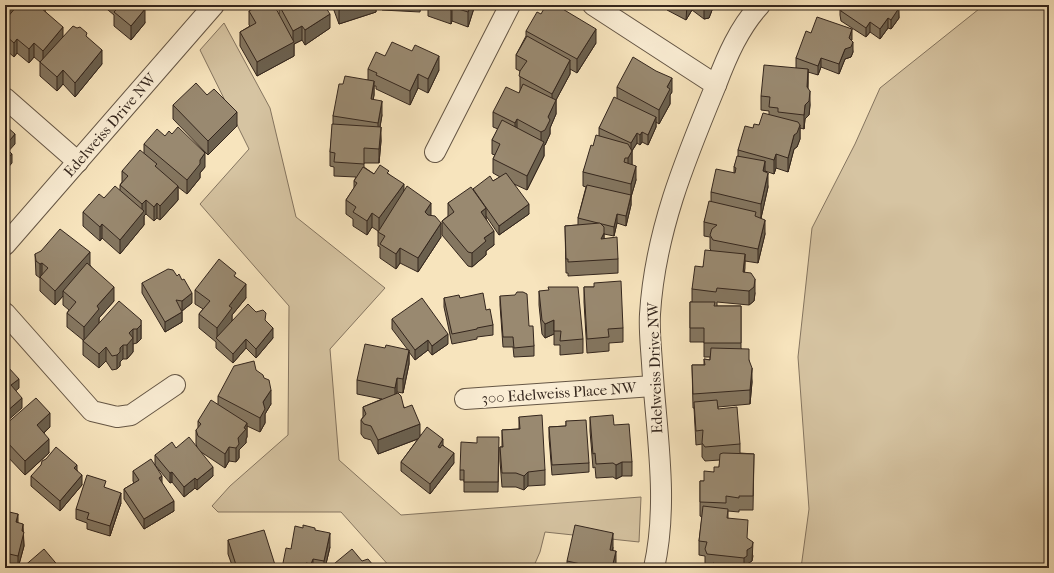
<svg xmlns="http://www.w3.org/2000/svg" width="1054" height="573" font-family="'IM FELL French Canon',serif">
<rect width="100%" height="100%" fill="#f7e4bd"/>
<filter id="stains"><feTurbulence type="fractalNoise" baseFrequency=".005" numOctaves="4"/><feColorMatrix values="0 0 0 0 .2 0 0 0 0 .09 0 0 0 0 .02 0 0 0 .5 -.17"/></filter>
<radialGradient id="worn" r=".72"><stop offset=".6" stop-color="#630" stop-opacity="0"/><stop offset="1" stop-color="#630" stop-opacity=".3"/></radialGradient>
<g fill="#d6c4a2" stroke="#857560">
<polygon points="984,5 1049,5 1049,568 801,568 809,509 798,357 812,228 855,144 880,88"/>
<polygon points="224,23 270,108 296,217 385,288 330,349 339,460 401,515 641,497 639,542 545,532 540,552 533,568 391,568 341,512 218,512 212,506 230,486 288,435 289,306 200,204 249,149 200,50"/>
</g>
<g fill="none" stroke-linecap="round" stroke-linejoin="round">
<g stroke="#655645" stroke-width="22">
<g id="street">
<path d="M593,5l123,80c-31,75 -61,147 -66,229 -1,16 1,33 2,49 4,68 17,138 2,205"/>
<path d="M716,85c11,-29 23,-57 44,-80"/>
<polyline points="5,98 78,162"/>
<polyline points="435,152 510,5"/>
<polyline points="5,245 214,5"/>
<polyline points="5,313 92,411 117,417 131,415 175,385"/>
<polyline points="465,399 653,386"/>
</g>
</g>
<use href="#street" stroke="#faedd4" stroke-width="20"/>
</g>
<g fill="#847660" stroke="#34261d">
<polygon points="5,5 16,5 16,7 45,5 45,11 63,37 87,37 102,64 75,97 63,84 57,91 40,76 40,62 34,57 29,63 17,53 14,57 5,49"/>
<polygon points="93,5 101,5 98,9"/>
<polygon points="102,5 141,5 145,23 131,40 114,26 114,15"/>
<polygon points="279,5 330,28 305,45 302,40 294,44 294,56 257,76 240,46 240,32 250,26 249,25 249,11 279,14"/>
<polygon points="332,5 376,5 376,12 339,24"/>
<polygon points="382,5 421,5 420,12 382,10"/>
<polygon points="428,5 475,5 468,27 452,21 451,24 428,16"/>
<polygon points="667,5 714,5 709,18 704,19 692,10 686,20 667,10"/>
<polygon points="840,5 898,5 899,18 891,29 888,28 880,39 870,32 866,37 841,21 840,15"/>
<polygon points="526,31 596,43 577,73 570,69 570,74 556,100 556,114 550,128 550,134 545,145 544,145 544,156 527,190 514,184 529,214 499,235 486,216 486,218 494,245 486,251 486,255 472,267 468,266 442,235 442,221 448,216 448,203 473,191 473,189 493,181 500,177 493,173 493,159 495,155 492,154 492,140 498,129 493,127 493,112 519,93 520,91 520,71 516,69 516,55 526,36"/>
<polygon points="811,33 852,39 851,41 853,52 851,57 845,59 839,74 821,67 818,75 808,72 808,88 810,105 809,115 805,119 804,129 800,128 800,139 797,147 794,149 788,172 776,168 774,174 765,171 768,187 761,218 765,234 758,263 745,261 744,272 755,293 754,301 749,305 717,302 717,306 741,306 741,348 749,360 752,382 750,404 718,407 718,409 740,444 740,453 754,454 753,510 739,510 739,512 728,511 728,518 747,538 753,556 752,561 747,564 747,568 707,568 705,563 705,556 699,555 699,541 702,517 700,516 700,481 704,481 719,467 720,460 705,461 702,457 702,444 696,445 694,408 693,408 692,365 704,365 704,359 710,360 710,357 704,357 704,342 690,342 690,302 692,302 692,289 711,250 710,249 710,237 704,236 704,222 711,201 711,192 734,173 734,167 738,156 738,150 753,128 759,125 769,115 769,111 761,110 761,96 796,68 796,58"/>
<polygon points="385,56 439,70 428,93 418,88 410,105 376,89 376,86 374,86 374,95 373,100 382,115 380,127 381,141 379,163 364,163 364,167 374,174 389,174 404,190 431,215 441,237 418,272 400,263 396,269 380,258 380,247 378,246 378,231 372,227 367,235 353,226 353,219 346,214 346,200 354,188 354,181 356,177 334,176 334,167 330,166 330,152 333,124 333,116 343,84 368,80 368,69"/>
<polygon points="617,87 672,92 670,95 670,104 659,124 656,122 656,127 648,145 642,142 640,145 637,143 632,151 632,164 636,180 631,197 631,205 626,226 617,223 614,236 604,234 604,238 618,259 618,273 568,276 568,273 566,273 565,226 578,225 578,218 586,187 583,186 583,172 593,146 599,136 599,128 617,98"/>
<polygon points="173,105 237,126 208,155 173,119"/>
<polygon points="165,136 205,167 200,173 200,178 187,194 178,187 178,200 160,220 157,218 154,221 146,214 144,216 144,225 120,254 102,238 100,241 83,226 83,212 104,198 120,190 120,185 122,182 122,171 144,153 144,144"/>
<polygon points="35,254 90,265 114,301 99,318 99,323 141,320 141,339 137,343 133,344 133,352 127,359 123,359 120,362 120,366 117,369 112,370 106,361 99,368 83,355 83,340 67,327 67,313 69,310 63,305 63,296 55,305 40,291 40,278 36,275"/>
<polygon points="236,277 246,298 232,315 232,321 266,322 273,338 256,358 246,348 233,363 216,348 216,342 199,328 199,314 203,309 195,304 195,290"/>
<polygon points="142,283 192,303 182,311 182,322 165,332 142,293"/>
<polygon points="584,287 594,287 623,328 623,342 609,343 609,351 587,353 584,302"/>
<polygon points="539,291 583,339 583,353 560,355 560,345 554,345 554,334 545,338 542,334 539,305"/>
<polygon points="500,296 529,326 534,346 534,356 514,357 513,347 503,347 500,305"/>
<polygon points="444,298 460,298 486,310 493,325 493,335 477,337 477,339 452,344 444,307"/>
<polygon points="392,319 448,344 432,355 428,350 415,360 409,352 409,364 403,393 397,392 396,393 420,435 443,445 454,463 430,494 401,471 401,462 418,439 378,454 371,440 364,438 361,434 361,420 363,417 363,407 382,399 357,394 357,380 385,348 408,350 392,329"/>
<polygon points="256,370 271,404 265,414 265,423 260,432 247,426 247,437 246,439 246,443 239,450 239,458 236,462 229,461 225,468 201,452 213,476 197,490 195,488 184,497 172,482 170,483 155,465 155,455 176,448 197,447 196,444 196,430 198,429 198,421 218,404 218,396"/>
<polygon points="519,417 545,470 545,485 528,486 524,490 516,487 502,487 500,461 500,447 502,447 502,430 519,429"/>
<polygon points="590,417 614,425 632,462 632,476 622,476 616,479 613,477 596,478 595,467 593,468 590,431"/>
<polygon points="566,421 589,463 589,472 552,475 549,437 549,427 566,426"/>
<polygon points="5,425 50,427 44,433 49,453 25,475 5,454"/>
<polygon points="499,447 498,492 464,492 464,480 460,480 460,470"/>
<polygon points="77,470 82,485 60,511 31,486 31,476"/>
<polygon points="133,471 162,483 174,511 144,529 124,499 124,489 134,483 133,481"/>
<polygon points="106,488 121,503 110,536 87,529 87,523 76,519 76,509"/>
<polygon points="5,511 18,523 23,532 24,546 18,568 8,568 5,567"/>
<polygon points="315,530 330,547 325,568 282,568 291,549"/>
<polygon points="228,540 276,568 233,568 228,554"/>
<polygon points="613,547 613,550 616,565 615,568 567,568 567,561"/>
</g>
<g fill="#6b604e" stroke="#34261d">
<polygon points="11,5 16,5 16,14 5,28 5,14"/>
<polygon points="44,5 45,5 45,18 41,8"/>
<polygon points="98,5 101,5 98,9"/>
<polygon points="353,5 376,5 376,12 339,24 339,10"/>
<polygon points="471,5 475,5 468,27 468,12"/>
<polygon points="687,5 692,5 692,10 686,20"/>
<polygon points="704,5 714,5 709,18 704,19"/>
<polygon points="896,5 898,5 898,10 899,8 899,18 891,29 891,20"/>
<polygon points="452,7 452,21 451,24 451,10"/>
<polygon points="145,9 145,23 131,40 131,26"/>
<polygon points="330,14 330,28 305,45 305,30"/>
<polygon points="888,18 888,28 880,39 880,29"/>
<polygon points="870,22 870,32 866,37 866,28"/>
<polygon points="302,26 302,40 294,44 294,56 257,76 257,62 293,42 293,31"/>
<polygon points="63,27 63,41 43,65 43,51"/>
<polygon points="596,29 596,43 577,73 577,59"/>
<polygon points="852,29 852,39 849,47 849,38"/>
<polygon points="17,39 17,53 14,57 14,43"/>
<polygon points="853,42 853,52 851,57 845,59 839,74 839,64 845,49"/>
<polygon points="34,43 34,57 29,63 29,49"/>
<polygon points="102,50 102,64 75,97 75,83"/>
<polygon points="439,56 439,70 428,93 428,79"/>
<polygon points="821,58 821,67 818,75 818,66"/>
<polygon points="570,60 570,74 556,100 556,114 550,128 550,134 545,145 544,145 544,156 527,190 527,176 541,146 541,132 552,108 552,94"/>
<polygon points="808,69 808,83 807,101 807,87"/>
<polygon points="63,70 63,84 57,91 57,77"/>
<polygon points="418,74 418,88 410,105 410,91"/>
<polygon points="672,78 672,92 670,95 670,104 659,124 659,110 667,87"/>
<polygon points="374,81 374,95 371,113 371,99"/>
<polygon points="810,91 810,105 809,115 805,119 804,129 804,115 805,105"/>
<polygon points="382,101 382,115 378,138 378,123"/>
<polygon points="237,112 237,126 208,155 208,141"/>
<polygon points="656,117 656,127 648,145 648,135"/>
<polygon points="517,119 517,134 515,137 515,123"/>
<polygon points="800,125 800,139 797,147 794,149 788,172 788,158 794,135"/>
<polygon points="381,127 381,141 379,163 379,149"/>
<polygon points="642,132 642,142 640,145 640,135"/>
<polygon points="637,133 637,143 631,152 631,143"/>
<polygon points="15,134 15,144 5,155 5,146"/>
<polygon points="632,151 632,165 628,172 628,158"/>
<polygon points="205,153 205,167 200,173 200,178 187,194 187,180 200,160"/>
<polygon points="12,154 12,163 5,171 5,161"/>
<polygon points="776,154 776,168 774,174 774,160"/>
<polygon points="765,161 765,175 763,171"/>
<polygon points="636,166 636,180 631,197 631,205 626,226 626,216 631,197 631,184"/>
<polygon points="768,173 768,187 761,218 761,204"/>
<polygon points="404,184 404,198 379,232 379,218"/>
<polygon points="178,186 178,200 160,220 160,206"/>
<polygon points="146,200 146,214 144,216 144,225 120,254 120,240 142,213 142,204"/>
<polygon points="157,203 157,218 154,221 154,207"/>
<polygon points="431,203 431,217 425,226 425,212"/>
<polygon points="529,204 529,214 499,235 499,226"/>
<polygon points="486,208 486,222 481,212"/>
<polygon points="372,213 372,227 367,235 367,221"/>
<polygon points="617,214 617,223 614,236 614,227"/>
<polygon points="765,220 765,234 758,263 758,249"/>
<polygon points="441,223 441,237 418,272 418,258"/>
<polygon points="102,224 102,238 100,241 100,227"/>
<polygon points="494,231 494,245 486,251 486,255 472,267 472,253 484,238"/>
<polygon points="604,233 604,248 601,239"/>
<polygon points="400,248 400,263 396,269 396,254"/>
<polygon points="90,252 90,266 63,291 63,296 55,305 55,291"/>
<polygon points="745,254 745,268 743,286 743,272"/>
<polygon points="42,263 42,277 40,277 40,278 40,264"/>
<polygon points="755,279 755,293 754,301 749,305 749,291"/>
<polygon points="246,284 246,298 232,315 232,323 217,339 217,328 229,306"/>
<polygon points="114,287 114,301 99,318 99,323 84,341 84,327 97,306"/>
<polygon points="192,293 192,303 182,311 182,301"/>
<polygon points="182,312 182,322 165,332 165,322"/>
<polygon points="554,320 554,334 545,338 545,324"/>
<polygon points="141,325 141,339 137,343 137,329"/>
<polygon points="273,328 273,338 256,358 256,349"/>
<polygon points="133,329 133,352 127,359 127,345 129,333"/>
<polygon points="448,334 448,344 432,355 432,346"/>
<polygon points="246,339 246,348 233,363 233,354"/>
<polygon points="428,340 428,350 415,360 415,350"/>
<polygon points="123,345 123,359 120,362 120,366 117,369 117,355 120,348"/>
<polygon points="106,347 106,361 99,368 99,354"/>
<polygon points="409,350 409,364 403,393 403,379"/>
<polygon points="752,368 752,382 750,404 750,390"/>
<polygon points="397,378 397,392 395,402 395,388"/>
<polygon points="19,379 19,388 11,395 11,385"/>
<polygon points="271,390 271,404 265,414 265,423 260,432 260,418 263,402"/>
<polygon points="22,398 22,408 5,423 5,413"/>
<polygon points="50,413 50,427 37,439 37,425"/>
<polygon points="247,423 247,437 246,439 246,443 239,450 239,458 236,462 236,448 238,438"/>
<polygon points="420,424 420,438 378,454 378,440"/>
<polygon points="49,439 49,453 25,475 25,461"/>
<polygon points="443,439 443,448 438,456 438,447"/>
<polygon points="229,447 229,461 225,468 225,454"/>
<polygon points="454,453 454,463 430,494 430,484"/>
<polygon points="622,462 622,476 616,479 616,465"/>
<polygon points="77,465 77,475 74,468"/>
<polygon points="213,467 213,476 197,490 197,480"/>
<polygon points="172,472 172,482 170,483 170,473"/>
<polygon points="528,472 528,486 524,490 524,476"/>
<polygon points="82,475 82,485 60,511 60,501"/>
<polygon points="162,476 162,486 159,478"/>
<polygon points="195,478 195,488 184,497 184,487"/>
<polygon points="121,493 121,503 110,536 110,526"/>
<polygon points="174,501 174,511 144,529 144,519"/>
<polygon points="18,514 18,528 16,522"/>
<polygon points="23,524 24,546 18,568 18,556"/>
<polygon points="330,533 330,547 325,568 324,568 324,561"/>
<polygon points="613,533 613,547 610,564 610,550"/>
<polygon points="753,542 752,561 747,564 747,568 744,568 744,558 747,550"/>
<polygon points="616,551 616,565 615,568 612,568"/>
<polygon points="313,559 313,568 311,568 311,564"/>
</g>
<g fill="#998970" stroke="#34261d">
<polygon points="5,5 12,5 5,14"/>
<polygon points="18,5 44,5 41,8 63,27 43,51 34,43 29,49 17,39 14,43 5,35 5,20"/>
<polygon points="119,5 141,5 145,9 131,26 114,12 120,6"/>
<polygon points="260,5 274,5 294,42 257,62 240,32 256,23 249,11"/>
<polygon points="279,5 324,5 330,14 305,30 302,26 293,31"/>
<polygon points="337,5 353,5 339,10"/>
<polygon points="437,5 471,5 468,12 452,7 451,10"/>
<polygon points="546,5 556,5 596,29 577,59 526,31 537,12 541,14"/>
<polygon points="840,5 896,5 895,6 899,8 891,20 888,18 880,29 870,22 866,28 841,11"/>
<polygon points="817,17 852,29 849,38 853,42 851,47 845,49 839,64 821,58 818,66 796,58 806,31 811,33"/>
<polygon points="73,26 77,28 80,27 87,33 86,36 102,50 75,83 63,70 57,77 40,62"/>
<polygon points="527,36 570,60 552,94 519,76 520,71 527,61 516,55"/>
<polygon points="392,42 412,51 415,45 439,56 428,79 418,74 410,91 376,75 377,73 368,69 376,52 385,56"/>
<polygon points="633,57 656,71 672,78 667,87 670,89 659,110 617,87"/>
<polygon points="764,65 808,69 807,87 810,91 809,101 805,105 804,115 778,112 778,108 769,107 770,97 761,96"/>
<polygon points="345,76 374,81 371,99 382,101 378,123 333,116 339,84 343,84"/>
<polygon points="196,83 207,95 214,89 237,112 208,141 173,105"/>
<polygon points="523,84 556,100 548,117 550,120 545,130 541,132 517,119 515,123 493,112 506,87 519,93"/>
<polygon points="614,97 656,117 648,135 642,132 640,135 637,133 631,143 599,128"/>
<polygon points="763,113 798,122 800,125 797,133 794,135 788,158 776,154 774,160 738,150 745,126 753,128 754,124 759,125"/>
<polygon points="502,120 544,142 527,176 493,159 500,144 492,140"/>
<polygon points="332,124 381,127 379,149 364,148 364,164 334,162 335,153 330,152"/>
<polygon points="5,125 15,134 5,146"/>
<polygon points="178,127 205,153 200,160 200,164 187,180 144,144 157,129 165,136 169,131 172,134"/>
<polygon points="596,135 628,144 632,151 628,158 625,158 624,162 636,166 631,184 583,172 591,145 593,146"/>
<polygon points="5,147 12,154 5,161"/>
<polygon points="140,150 157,164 155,166 178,186 160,206 157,203 154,207 146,200 142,204 120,185 128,176 122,171"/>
<polygon points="737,156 765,161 763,171 768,173 761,204 711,192 716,169 735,173 736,168 734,167"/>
<polygon points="380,165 389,171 387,173 404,184 379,218 372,213 367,221 353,212 356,207 346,200 357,183 354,181 363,167 374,174"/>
<polygon points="506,173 529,204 499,226 473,189 490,176 493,181"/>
<polygon points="587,185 631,195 626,216 617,214 614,227 578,218"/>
<polygon points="115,186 144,211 120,240 102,224 100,227 83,212 99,194 104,198"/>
<polygon points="407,186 431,203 425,212 428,215 435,216 441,223 418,258 400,248 396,254 380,244 385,236 378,232"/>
<polygon points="471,187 486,208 481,212 494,231 484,238 486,241 472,253 468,252 442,221 454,212 448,203"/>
<polygon points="709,201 756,212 755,216 765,220 758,249 713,240 710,235 712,229 717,225 704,222"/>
<polygon points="600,223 604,227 604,233 601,239 617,237 618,259 568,262 568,259 566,259 565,226"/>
<polygon points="60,229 90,252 55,291 40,277 48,268 42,263 40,264 36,261 35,254 41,251"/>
<polygon points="705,250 745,254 743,272 751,273 755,279 754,287 749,291 717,288 716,292 692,289 695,266 703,267"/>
<polygon points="219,259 236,273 234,276 246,284 229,306 232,308 217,328 199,314 210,301 195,290"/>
<polygon points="87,263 114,287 97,306 99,309 84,327 67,313 76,302 63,291"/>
<polygon points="168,269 173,270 177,276 179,274 182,280 184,279 192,293 182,301 176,300 182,312 165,322 142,283"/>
<polygon points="621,281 623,328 608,329 609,337 587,339 584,287 594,287 594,283"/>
<polygon points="548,287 578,287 583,339 560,341 561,331 554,331 554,320 545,324 542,320 539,291 549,290"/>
<polygon points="517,292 523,292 527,294 529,326 533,326 534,346 514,348 513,337 503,337 500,296 515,295"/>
<polygon points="483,293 486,310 490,309 493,325 477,328 477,329 452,334 444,298 459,295 460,298"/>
<polygon points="422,298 448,334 432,346 428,340 415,350 392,319"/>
<polygon points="119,301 141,320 141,325 137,329 133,329 129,333 133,338 127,345 123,345 120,348 120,352 117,355 112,356 106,347 99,354 83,341"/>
<polygon points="690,302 715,302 714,306 741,306 741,343 704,343 704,328 690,328"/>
<polygon points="248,304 256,312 263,310 266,313 265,320 273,328 256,349 246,339 233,354 216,338"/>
<polygon points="365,344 385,348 386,345 409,350 403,379 397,378 395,388 357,380"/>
<polygon points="711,348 749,349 749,360 752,368 750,390 693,394 692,365 705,365 704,359 710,360"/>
<polygon points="254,361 256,370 263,375 264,378 269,380 271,390 263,402 265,409 260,418 218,396 234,366"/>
<polygon points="6,363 9,366 8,367 19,379 11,385 22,398 5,413 5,364"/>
<polygon points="398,393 401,396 404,408 412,405 420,424 378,440 371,426 364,424 361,420 366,414 363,407"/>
<polygon points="36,398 50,413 37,425 49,439 25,461 5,440 5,425"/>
<polygon points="211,400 247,423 244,428 246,429 238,438 239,444 236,448 229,447 225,454 198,436 196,430 201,424 198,421"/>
<polygon points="717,400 718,409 737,407 740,444 705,447 702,443 703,430 696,431 694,402"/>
<polygon points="542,415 545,470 528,472 524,476 516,473 502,473 500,447 503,447 502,430 520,429 519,417"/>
<polygon points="613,415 614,425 629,424 632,462 622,462 616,465 613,463 596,464 595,453 593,454 590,417"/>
<polygon points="586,420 589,463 552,465 549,427 566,426 566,421"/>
<polygon points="427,427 443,439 438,447 440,448 442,445 454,453 430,484 401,462"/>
<polygon points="189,437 213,467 197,480 195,478 184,487 172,472 170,473 155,455 172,442 176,448"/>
<polygon points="477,437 499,437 498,482 464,482 464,470 460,470 461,442 477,443"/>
<polygon points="56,447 77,465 74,468 82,475 60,501 31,476 41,465 42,461 46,459"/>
<polygon points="723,453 754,454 753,496 739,496 739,498 726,496 726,503 700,502 700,481 704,481 704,471 714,472 714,467 719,467 720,454"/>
<polygon points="151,459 162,476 159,478 174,501 144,519 124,489 139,480 133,471"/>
<polygon points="87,475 106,481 104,487 121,493 110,526 87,519 89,513 76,509"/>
<polygon points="703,506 728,509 727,518 748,520 747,538 753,542 752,547 747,550 747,556 744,558 707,554 705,549 707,542 699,541"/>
<polygon points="5,511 18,514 16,522 23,524 22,531 24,532 18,556 5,553"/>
<polygon points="303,525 315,528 315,530 330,533 324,561 313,559 311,564 306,563 305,568 282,568 286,548 291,549 295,526 303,528"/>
<polygon points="575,525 613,533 610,550 616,551 612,568 589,568 590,566 567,561"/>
<polygon points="264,530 276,568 237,568 228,540"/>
<polygon points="44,549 60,568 22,568"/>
<polygon points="352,549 362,561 368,559 373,565 372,568 329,568"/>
<polygon points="213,563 218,568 207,568"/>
<polygon points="713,563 728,568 711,568"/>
</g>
<g text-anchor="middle" stroke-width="3" stroke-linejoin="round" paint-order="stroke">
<g font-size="15" fill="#34261d" stroke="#faedd4">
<text transform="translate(110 125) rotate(-49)" y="5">Edelweiss Drive NW</text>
<text transform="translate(655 368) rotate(-92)" y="5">Edelweiss Drive NW</text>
<text transform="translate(559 393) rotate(-4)" y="5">300 Edelweiss Place NW</text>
</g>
</g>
<rect width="1054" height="573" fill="none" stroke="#f7e4bd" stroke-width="20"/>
<rect x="6" y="6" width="1042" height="561" fill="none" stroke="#34261d" stroke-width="2"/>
<rect x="10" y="10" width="1034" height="553" fill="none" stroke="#34261d"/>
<rect width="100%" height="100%" filter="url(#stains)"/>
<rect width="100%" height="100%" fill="url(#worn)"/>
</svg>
